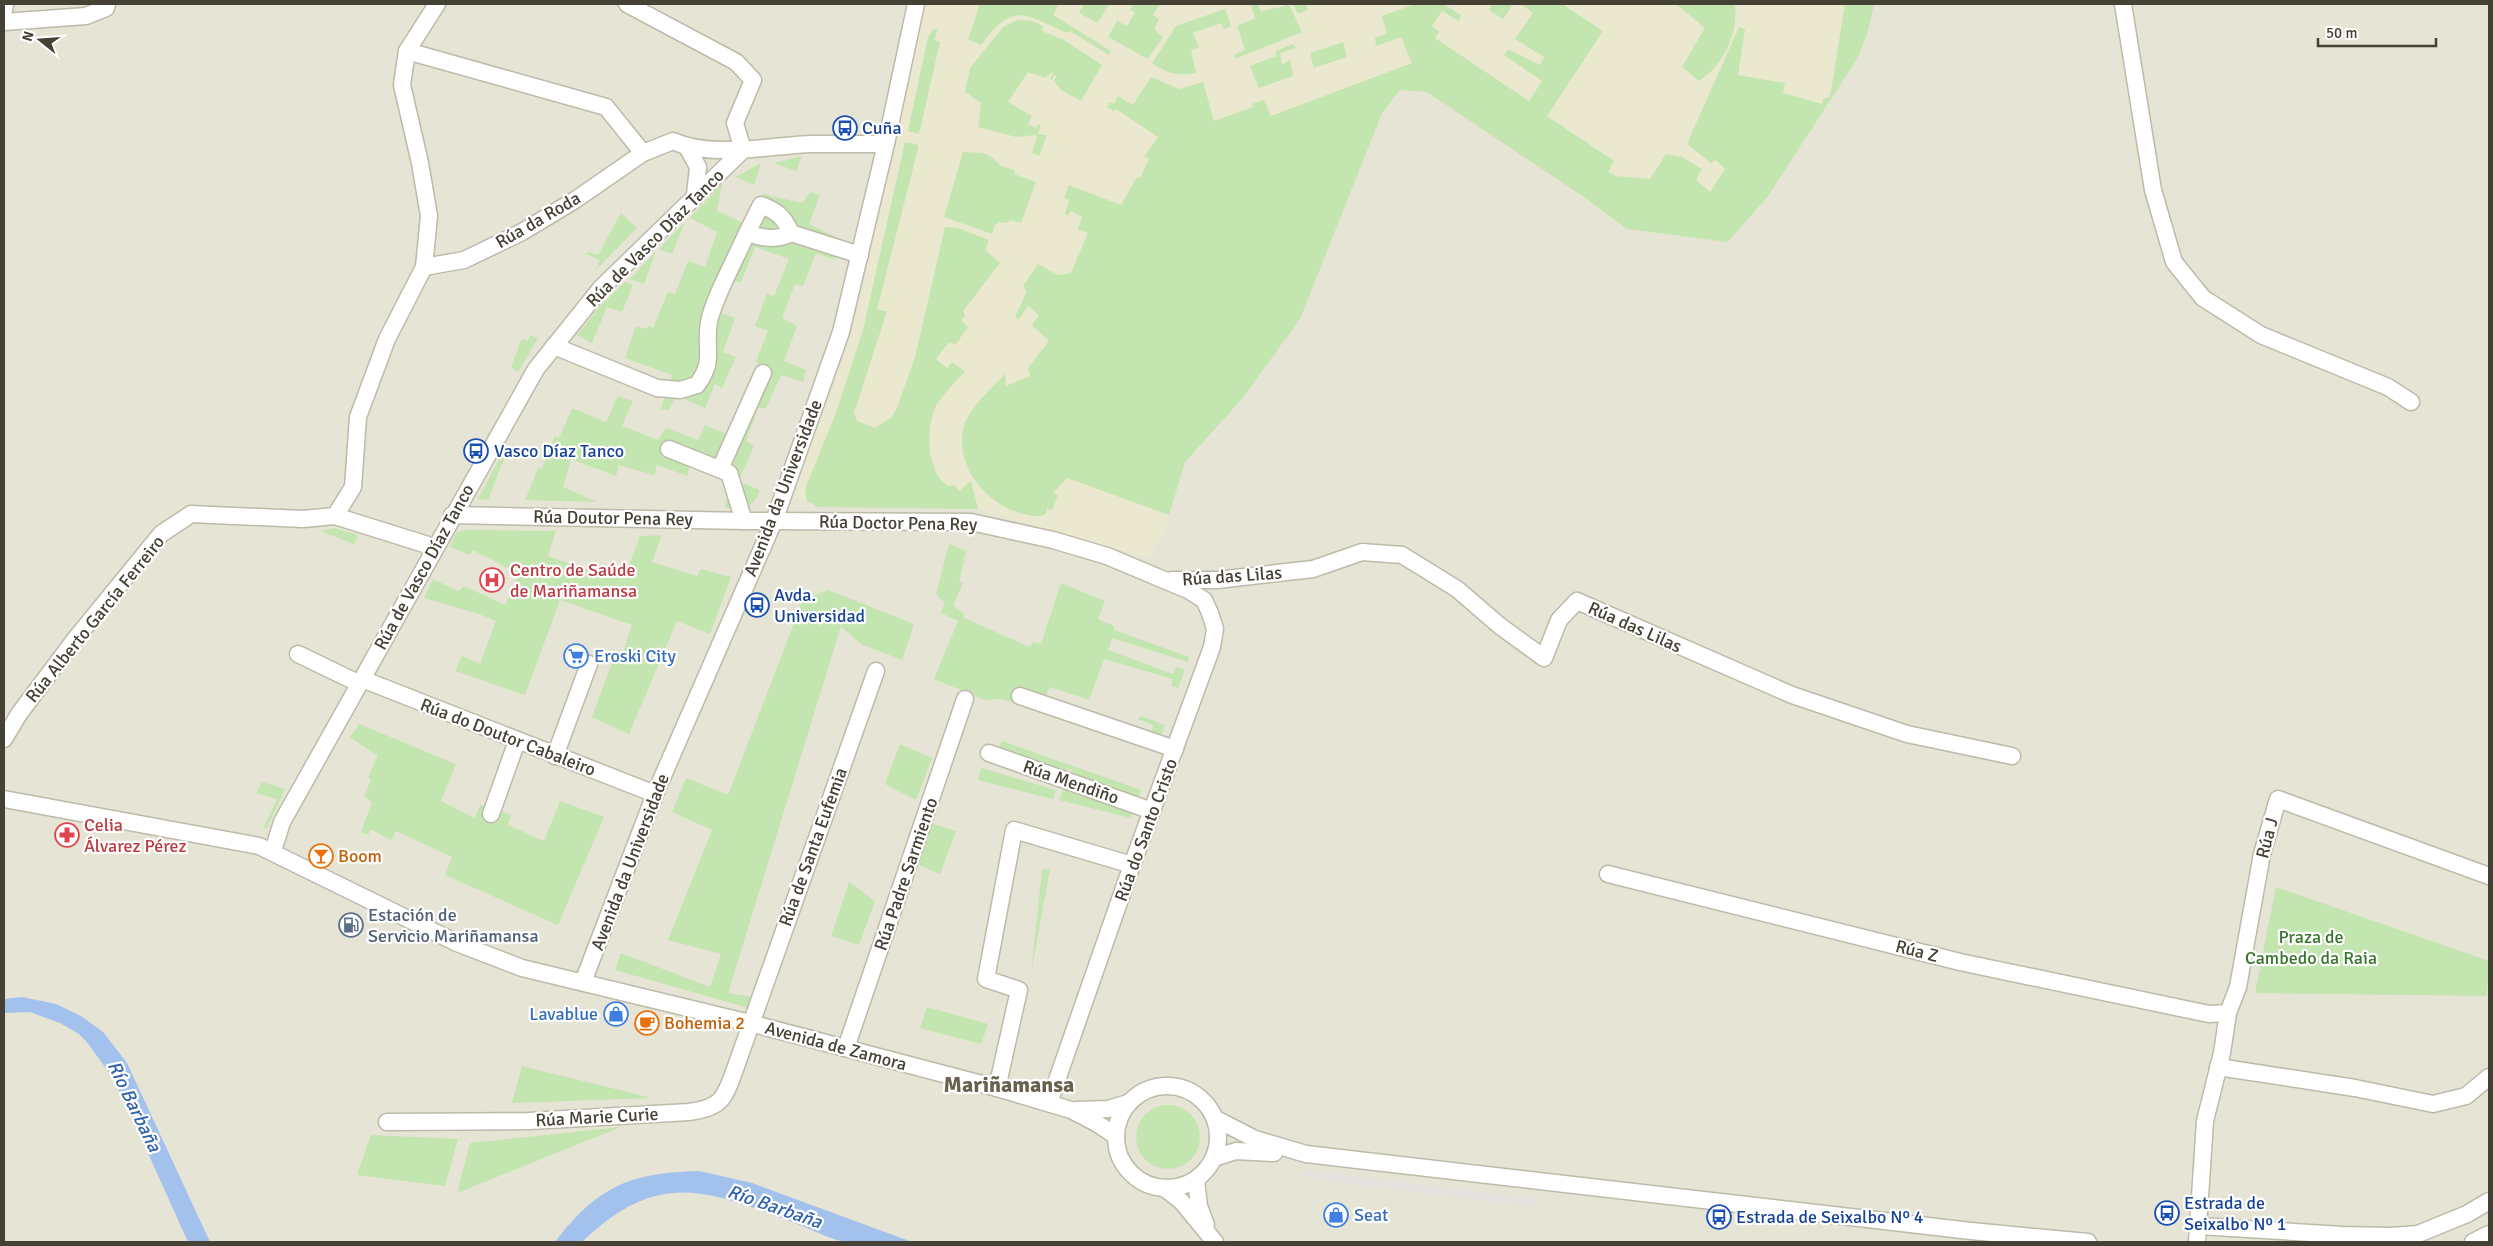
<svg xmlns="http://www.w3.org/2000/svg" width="2493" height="1246" font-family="Signika,sans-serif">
<rect width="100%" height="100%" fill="#f2f1e6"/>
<rect fill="#e6e4d4" x="4" y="4" width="2485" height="1238"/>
<polygon fill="#ebe8d0" points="923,4 1868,4 1856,49 1798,144 1726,238 1427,92 1400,90 1382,113 1316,278 1296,316 1181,456 1166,528 1148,558 973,508 812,505 797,498 796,482 842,364 862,295"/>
<g fill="#c3e5af">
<path d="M980,4h79l-6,11 58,36 -2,4 -39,-24 -3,2c-42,-18 -53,-33 -86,12l-13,-6z"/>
<polygon points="1084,4 1109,4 1098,23 1079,13"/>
<polygon points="1133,4 1160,4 1153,15 1159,19 1154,29 1163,37 1148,59 1108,37 1117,21 1127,26 1135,12 1130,10"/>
<polygon points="1258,4 1261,12 1276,7 1277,9 1286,5 1290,6 1302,32 1235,59 1234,55 1245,50 1237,26 1255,18 1251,5"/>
<polygon points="1293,4 1306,4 1308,10 1298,14"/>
<path d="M1415,4h28l18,11 -2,6 -17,-10 -10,15 7,6 -4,6 94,63 13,-20 -38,-26 4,-6 32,16 4,-8 -29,-18 18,-26 -12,-9h41l41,27 -56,85 67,45 -6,11 8,4 34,3 16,-25 16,3 20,12 -6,11 14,12 15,-23 -9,-9 -5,3 -24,-19 52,-117 6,2 -7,46 47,8 -2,10 39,11 1,-5 7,-2 15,-93h29l-6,27 -11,28 -89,137 -40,46 -101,-13 -40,-30 -160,-107 -27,-2 -18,23 -82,206 -59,81 -56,62 -16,53 -102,-37 -14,15 5,2 -6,15 -5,-2 -1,6c-8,4 -14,2 -22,0 -36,-8 -69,-47 -61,-85 5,-20 28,-40 42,-55l1,12 24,-10 -2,-8 21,-27 -17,-16 7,-10 -11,-9 -10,14 -3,-4 12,-24 -4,-6 15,-22 20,11 13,-2 17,-40 -10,-4 4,-12 -11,-6 -3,5 -3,-2 4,-14 -5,-2 5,-13 52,20 16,-28 3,1 9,-19 -5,-2 14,-20 -42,-28 -2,2 -7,-4 3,-5 4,2 4,-8 15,9 18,-28 28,12 24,-7 11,39 39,-14 -1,-3 12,-4 7,16 141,-53 -11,-26 -25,9 -1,-8 12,-5 -5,-17z"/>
<polygon points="1493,4 1513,4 1503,19 1489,10"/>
<path d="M1676,4h59c4,28 -12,62 -36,77l-17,-14 23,-39z"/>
<path d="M1225,9l6,17 -7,3 -3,-6 -28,10 6,14 -8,3 5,23c-19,3 -28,1 -44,-10l24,-37z"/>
<polygon points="1017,20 1032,21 1043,26 1042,31 1064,40 1102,65 1081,101 1061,90 1054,81 1057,75 1054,75 1052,80 1050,79 1053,74 1051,72 1046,78 1028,72 1008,102 1032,116 1028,124 1036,128 1038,124 1041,126 1038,134 1047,135 1039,156 1032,153 1037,137 1035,135 1016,137 978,127 981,103 965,92 970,68 1003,27"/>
<polygon points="938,29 934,40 940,42 919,134 908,131 928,37 933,30"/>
<polygon points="1343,42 1347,57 1314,68 1310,53"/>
<polygon points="1293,44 1296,48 1280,53 1282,65 1290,60 1293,76 1259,88 1250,66 1276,56 1275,51"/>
<path d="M905,142l14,3 -42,165 10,1 -33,102 3,8 18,7 16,-10 6,-10 18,-51 30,-130 13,1 31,12 -4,10 15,13 -37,48 2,5 -4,4 7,7 -12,17 -8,-1 -12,16 11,9 5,-6 13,9c-9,11 -20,21 -28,33 -12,20 -11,72 12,82l5,-1 5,6 12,-10 7,28 -160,-2 -11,-6 -2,-12 31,-76 27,-83z"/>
<polygon points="963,152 983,153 993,158 1001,166 1015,170 1014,174 1036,182 1021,223 1010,220 1008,223 1000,222 995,225 992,234 944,217"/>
<polygon points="802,156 796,171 774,163"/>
<polygon points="761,163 754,185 736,177"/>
<path d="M722,184l-5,27 31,14 15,-31 39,9 8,-11 10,3 -11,29 31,15 -5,21 -19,-7 -13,33 -8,-2 -13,34 15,8 -13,35 22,9 -3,12 -22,-7 -15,33h-8l-12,33 8,5 -14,32v4l20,8c-8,20 -15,16 -35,18l4,-24 -39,-19 -3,11 -30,-11 -3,10 -35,-10 -3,11 -45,-17 -8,28 34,15 -72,-2 13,-32 4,1 12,-32 5,1 13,-30 34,14 12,-26 15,5 -11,25 36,14 8,-12 32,12 7,-15 24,10 38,-65 -11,-8 12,-31 -13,-5 12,-32 7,2 15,-37 -34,-12 -14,35 -8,-1 -12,32 14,5 -12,34 13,5 -14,31 -7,-4 -10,24 -28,-12 -8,14 -8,-1 11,-34 -47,-17 11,-32 10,3 3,-3 4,2 15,-36 7,2 13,-33 17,6 12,-35 -27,-14z"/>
<polygon points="621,213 637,228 596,270 600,260 587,254 588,252 598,255"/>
<polygon points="685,222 672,254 659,249"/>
<polygon points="656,251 644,284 630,279"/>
<polygon points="625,282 633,285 622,312 607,307 592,343 577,335 600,306"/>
<polygon points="530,335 538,338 518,372 511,367 522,339 528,341"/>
<polygon points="504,450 507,451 488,500 478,499"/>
<polygon points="334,528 358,535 354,544 320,531"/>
<polygon points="464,530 556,531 548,556 590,571 594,562 626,573 640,536 662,535 652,562 697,576 701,569 731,577 710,634 677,621 629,734 592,717 613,660 620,661 632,625 560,600 525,695 455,671 462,656 480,664 496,621 479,614 424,598 433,579 458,591 464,586 505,605 519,574 473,550 470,555 450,547 456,533"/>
<polygon points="949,544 966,551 959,582 963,583 953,606 964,614 964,618 1030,647 1033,642 1041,644 1061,583 1105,601 1098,619 1114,626 1114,630 1189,657 1188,662 1112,638 1108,650 1173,674 1177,667 1185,670 1178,688 1171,686 1173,679 1104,659 1089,700 1050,687 1043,700 1016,690 1013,702 999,699 985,700 934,679 958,621 941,613 945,603 936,594"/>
<polygon points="828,590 914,624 902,660 861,644 841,626 728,993 752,997 749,1008 615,970 621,953 710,987 721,954 668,940 712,830 672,812 686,778 728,795 803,600"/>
<polygon points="1141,716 1165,725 1161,736 1152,733 1153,725 1138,719"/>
<polygon points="359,724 456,764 441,801 475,818 480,805 511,815 508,825 544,841 560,801 604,817 558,925 445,875 452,857 396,831 391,840 371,829 368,835 361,832 372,802 364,796 371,780 368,777 378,756 350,737"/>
<polygon points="1002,741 1141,790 1139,797 1072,776 1073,771 1067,768 1065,774 998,750"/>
<polygon points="900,744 932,758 916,800 885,784"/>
<polygon points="981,768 1056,790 1053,799 978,780"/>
<polygon points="262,782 285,789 267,828 263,829 277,799 256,793"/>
<polygon points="1064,787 1133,812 1131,818 1059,800"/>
<polygon points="930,823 956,831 940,874 914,863"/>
<polygon points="1050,869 1031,973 1042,870"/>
<polygon points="849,882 875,901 859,945 831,936"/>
<polygon points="2276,887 2489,961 2487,996 2255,993"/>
<polygon points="927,1007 988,1024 981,1044 920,1028"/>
<polygon points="522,1066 652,1098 512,1103"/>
<circle cx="1168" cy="1137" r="32"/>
<polygon points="621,1127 457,1193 470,1143"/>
<polygon points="371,1135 458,1139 445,1186 357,1175"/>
</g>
<polygon fill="#e3e2de" points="1303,1170 1535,1199 1536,1207 1302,1177"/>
<g fill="#a3c1ed">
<polygon points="22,997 56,1004 81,1016 103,1032 127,1063 210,1242 188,1242 125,1102 113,1078 86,1041 79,1034 60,1023 30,1012 4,1013 4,999"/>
<path d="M699,1171l53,12 160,59c-21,0 -44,3 -65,0 -16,-2 -34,-12 -50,-18 -90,-34 -138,-56 -215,18h-27c43,-56 75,-69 144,-71z"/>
</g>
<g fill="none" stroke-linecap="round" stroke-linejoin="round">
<g stroke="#bdbaa9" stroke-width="19">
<g id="minor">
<polyline points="627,4 736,62 753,80 735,123 743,150"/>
<polyline points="2123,4 2153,190 2174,262 2203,298 2261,335 2388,387 2411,402"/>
<polyline points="4,10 5,4"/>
<polyline points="4,22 86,16 106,8 107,4"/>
<polyline points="407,51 606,107 643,153"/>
<polyline points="687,147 698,167 695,195"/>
<path d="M791,233c-14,8 -29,5 -44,0l14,-28c16,6 23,12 30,28l69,22"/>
<path d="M424,267l40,-7 58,-28 53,-32 68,-47 30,-12c39,18 99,4 140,3 25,0 49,0 73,0"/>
<path d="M554,346l103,42 23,2 17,-5c19,-27 7,-34 12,-63 4,-22 28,-66 38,-89"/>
<polyline points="669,449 729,473 744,521"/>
<polyline points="720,469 763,373"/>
<polyline points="452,515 744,521 971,522 1053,540 1107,556 1188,590 1204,600 1210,613 1215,629 1212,647 1132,865 1049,1103"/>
<polyline points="335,516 353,487 358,417 387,339 424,267 429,216 420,163 402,85 407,51 437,4"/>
<polyline points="1172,580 1217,580 1313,569 1362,552 1402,555 1457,589 1500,626 1544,658 1559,620 1577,601 1792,695 1907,734 2012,756"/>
<polyline points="298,654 358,683"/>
<polyline points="362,679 655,794"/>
<polyline points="1020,696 1175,749"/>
<polyline points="4,739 19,714 76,638 161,534 191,514 303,519 335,516 434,547"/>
<polyline points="989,753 1152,811"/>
<polyline points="555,756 589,664"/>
<polyline points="4,799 259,846 457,943 522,968 750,1023 997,1088 1071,1110 1098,1124 1116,1136"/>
<polyline points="491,814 517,741"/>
<polyline points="273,851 282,822 536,369 601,288 743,150"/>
<polyline points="1608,874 1960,962 2209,1014 2228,1013"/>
<polyline points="583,982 655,794 774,521 841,332 886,144 916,4"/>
<polyline points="846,1048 965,699"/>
<polyline points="2218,1067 2355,1088 2433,1104 2466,1096 2489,1077"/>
<circle cx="1167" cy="1137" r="51"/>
<polyline points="997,1088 1019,990 986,979 1014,830 1132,865"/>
<polyline points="1076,1110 1108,1109 1128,1103"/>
<polyline points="1216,1119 1255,1139 1306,1154 1971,1231 2088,1242"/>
<path d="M387,1122l142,-1 160,-9c31,-4 35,-12 45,-40l142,-401"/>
<polyline points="1214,1158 1236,1151 1274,1153"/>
<polyline points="1196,1180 1199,1206 1206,1225"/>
<polyline points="1164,1188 1181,1201 1215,1242"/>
<polyline points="2199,1226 2342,1235 2391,1236 2418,1234 2467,1214 2489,1201"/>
<polyline points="2197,1242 2205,1121 2222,1053 2228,1013 2238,987 2262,854 2278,799 2489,876"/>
<polyline points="2473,1242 2489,1234"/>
</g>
</g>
<use href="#minor" stroke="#fff" stroke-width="16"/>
</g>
<defs>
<g id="bus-ring" transform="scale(1.25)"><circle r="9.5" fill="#fff" stroke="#1a4fb4" stroke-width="1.5"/><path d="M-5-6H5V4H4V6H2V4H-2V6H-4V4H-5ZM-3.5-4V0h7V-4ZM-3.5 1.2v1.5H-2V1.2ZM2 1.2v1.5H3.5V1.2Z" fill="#1a4fb4"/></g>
<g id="hospital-ring" transform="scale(1.25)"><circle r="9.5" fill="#fff" stroke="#e0444e" stroke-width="1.5"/><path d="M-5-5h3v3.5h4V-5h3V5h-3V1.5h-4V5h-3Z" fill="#e0444e"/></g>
<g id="supermarket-ring" transform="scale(1.25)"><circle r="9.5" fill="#fff" stroke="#3f7fe0" stroke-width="1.5"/><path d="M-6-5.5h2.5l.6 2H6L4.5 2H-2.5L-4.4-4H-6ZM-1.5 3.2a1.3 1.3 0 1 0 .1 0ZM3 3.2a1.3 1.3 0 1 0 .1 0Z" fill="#3f7fe0"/></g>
<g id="pharmacy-ring" transform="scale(1.25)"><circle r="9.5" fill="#fff" stroke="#e0444e" stroke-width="1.5"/><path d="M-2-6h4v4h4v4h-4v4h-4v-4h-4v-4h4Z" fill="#e0444e"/></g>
<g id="bar-ring" transform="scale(1.25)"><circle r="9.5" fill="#fff" stroke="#e8710a" stroke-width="1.5"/><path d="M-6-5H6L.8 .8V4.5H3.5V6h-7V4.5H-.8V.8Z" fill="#e8710a"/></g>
<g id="fuel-ring" transform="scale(1.25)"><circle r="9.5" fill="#fff" stroke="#5c6f8a" stroke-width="1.5"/><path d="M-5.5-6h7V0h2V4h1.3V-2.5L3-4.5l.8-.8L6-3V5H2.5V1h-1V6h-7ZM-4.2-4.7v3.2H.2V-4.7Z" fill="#5c6f8a"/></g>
<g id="shop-ring" transform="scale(1.25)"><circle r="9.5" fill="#fff" stroke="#3f7fe0" stroke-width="1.5"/><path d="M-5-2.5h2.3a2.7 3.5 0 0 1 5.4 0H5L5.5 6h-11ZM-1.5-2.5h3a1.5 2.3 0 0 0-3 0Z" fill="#3f7fe0"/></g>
<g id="cafe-ring" transform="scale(1.25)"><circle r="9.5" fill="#fff" stroke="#e8710a" stroke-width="1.5"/><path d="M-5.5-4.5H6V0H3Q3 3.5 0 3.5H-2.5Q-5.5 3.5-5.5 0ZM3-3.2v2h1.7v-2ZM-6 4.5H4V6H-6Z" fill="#e8710a"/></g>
</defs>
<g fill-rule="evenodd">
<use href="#bus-ring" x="845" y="128"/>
<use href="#bus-ring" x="476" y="451"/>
<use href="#hospital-ring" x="492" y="580"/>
<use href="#bus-ring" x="757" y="605"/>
<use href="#supermarket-ring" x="576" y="656"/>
<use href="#pharmacy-ring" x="67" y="835"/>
<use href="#bar-ring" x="321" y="856"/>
<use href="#fuel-ring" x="351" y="925"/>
<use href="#shop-ring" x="616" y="1014"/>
<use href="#cafe-ring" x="647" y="1023"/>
<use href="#bus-ring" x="2167" y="1213"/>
<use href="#shop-ring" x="1336" y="1215"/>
<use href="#bus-ring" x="1719" y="1217"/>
</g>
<g text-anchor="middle" stroke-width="4.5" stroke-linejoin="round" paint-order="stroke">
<g font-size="18" fill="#164399" stroke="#fff" text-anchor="start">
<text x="862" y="134">Cuña</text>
<text x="494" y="457">Vasco Díaz Tanco</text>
<text x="774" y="601">Avda.<tspan x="774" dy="21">Universidad</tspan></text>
<text x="2184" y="1209">Estrada de<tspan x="2184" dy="21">Seixalbo Nº 1</tspan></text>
<text x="1736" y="1223">Estrada de Seixalbo Nº 4</text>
</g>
<g font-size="18" fill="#454135" stroke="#fff">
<text transform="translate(538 220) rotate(-30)" y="6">Rúa da Roda</text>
<text transform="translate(655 238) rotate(-45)" y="6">Rúa de Vasco Díaz Tanco</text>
<text transform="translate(783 488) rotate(-69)" y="6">Avenida da Universidade</text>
<text transform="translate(613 518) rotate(1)" y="6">Rúa Doutor Pena Rey</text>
<text transform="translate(898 523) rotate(1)" y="6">Rúa Doctor Pena Rey</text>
<text transform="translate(424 567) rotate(-61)" y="6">Rúa de Vasco Díaz Tanco</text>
<text transform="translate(1232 576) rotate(-4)" y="6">Rúa das Lilas</text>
<text transform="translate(95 619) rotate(-51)" y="6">Rúa Alberto García Ferreiro</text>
<text transform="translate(1635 627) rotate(24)" y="6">Rúa das Lilas</text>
<text transform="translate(508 737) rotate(21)" y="6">Rúa do Doutor Cabaleiro</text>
<text transform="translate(1071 782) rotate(19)" y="6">Rúa Mendiño</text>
<text transform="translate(1146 830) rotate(-70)" y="6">Rúa do Santo Cristo</text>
<text transform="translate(2267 838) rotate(-75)" y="6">Rúa J</text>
<text transform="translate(813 847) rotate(-70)" y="6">Rúa de Santa Eufemia</text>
<text transform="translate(630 862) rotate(-69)" y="6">Avenida da Universidade</text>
<text transform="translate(906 874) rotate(-71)" y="6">Rúa Padre Sarmiento</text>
<text transform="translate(1917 951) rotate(14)" y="6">Rúa Z</text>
<text transform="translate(836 1046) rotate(15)" y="6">Avenida de Zamora</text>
<text transform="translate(597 1117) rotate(-3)" y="6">Rúa Marie Curie</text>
</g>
<g font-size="18" fill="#be3a42" stroke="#fff" text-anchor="start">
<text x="510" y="576">Centro de Saúde<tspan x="510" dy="21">de Mariñamansa</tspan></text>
<text x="84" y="831">Celia<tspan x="84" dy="21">Álvarez Pérez</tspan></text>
</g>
<g font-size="18" fill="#366cbe" stroke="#fff" text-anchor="start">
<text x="594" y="662">Eroski City</text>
<text x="598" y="1020" text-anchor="end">Lavablue</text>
<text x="1354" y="1221">Seat</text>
</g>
<g font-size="18" fill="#c56008" stroke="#fff" text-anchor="start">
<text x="338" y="862">Boom</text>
<text x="664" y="1029">Bohemia 2</text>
</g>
<g font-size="18" fill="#4e5e75" stroke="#fff" text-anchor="start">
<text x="368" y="921">Estación de<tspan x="368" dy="21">Servicio Mariñamansa</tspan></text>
</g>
<g font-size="18" fill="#39742b" stroke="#fff">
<text x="2311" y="943">Praza de<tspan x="2311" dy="21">Cambedo da Raia</tspan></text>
</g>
<g font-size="19" font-style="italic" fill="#3262ad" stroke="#fff">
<text transform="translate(135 1106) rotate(64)" y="7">Río Barbaña</text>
<text transform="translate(775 1206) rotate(19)" y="7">Río Barbaña</text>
</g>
<g font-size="22" font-weight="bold" fill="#67614d" stroke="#fff">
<text x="1009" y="1092">Mariñamansa</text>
</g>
</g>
<rect width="2493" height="1246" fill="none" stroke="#454135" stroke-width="10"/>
<g transform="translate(40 40) rotate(287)" stroke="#ffffff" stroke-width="4" paint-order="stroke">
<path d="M0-4L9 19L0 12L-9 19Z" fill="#454135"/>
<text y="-8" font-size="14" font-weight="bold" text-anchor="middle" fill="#454135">N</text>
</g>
<path d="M2318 38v8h118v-8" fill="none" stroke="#454135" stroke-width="2.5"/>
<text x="2326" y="38" font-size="15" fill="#454135" stroke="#ffffff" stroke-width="4" paint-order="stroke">50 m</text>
</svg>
